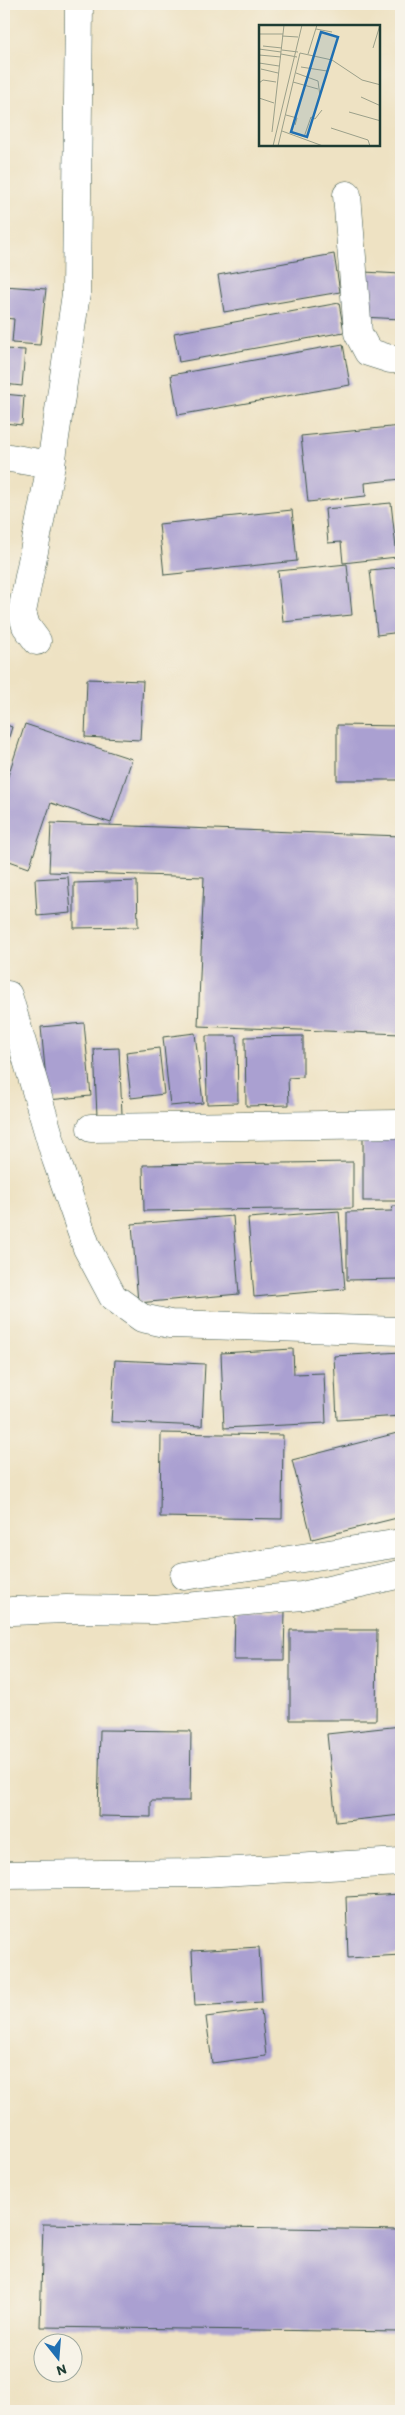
<svg xmlns="http://www.w3.org/2000/svg" width="405" height="2415" font-family="Itim,sans-serif">
<rect width="100%" height="100%" fill="#f7f3e8"/>
<filter id="ink" filterUnits="userSpaceOnUse"><feTurbulence type="fractalNoise" baseFrequency=".02" numOctaves="2"/><feDisplacementMap in="SourceGraphic" scale="10" xChannelSelector="R" yChannelSelector="G"/><feConvolveMatrix kernelMatrix="1 2 1 2 8 2 1 2 1" color-interpolation-filters="sRGB"/></filter>
<filter id="wash" filterUnits="userSpaceOnUse"><feTurbulence type="fractalNoise" baseFrequency=".0096" numOctaves="4" result="noise"/><feDisplacementMap in="SourceGraphic" scale="20" xChannelSelector="R" yChannelSelector="G"/><feGaussianBlur stdDeviation="1.12" result="paint"/><feColorMatrix in="noise" values="0 0 0 0 0 0 0 0 0 0 0 0 0 0 0 0 0 1.4 0 .05"/><feComposite in="paint" operator="in"/></filter>
<g filter="url(#wash)">
<rect width="100%" height="100%" fill="#eee2c3"/>
<g id="blocks">
<g fill="#aaa0d1">
<polygon points="334,254 340,292 224,312 218,275"/>
<polygon points="364,272 401,274 401,319 362,317"/>
<polygon points="4,286 46,289 40,345 12,343 14,319 4,318"/>
<polygon points="339,303 344,332 179,362 174,333"/>
<polygon points="343,344 350,385 178,415 171,375"/>
<polygon points="4,349 25,350 22,386 4,384"/>
<polygon points="4,394 24,396 22,425 4,423"/>
<polygon points="401,426 401,479 365,483 366,496 308,502 301,436"/>
<polygon points="391,503 397,557 343,563 341,542 328,543 325,509"/>
<polygon points="292,510 297,561 164,575 159,524"/>
<polygon points="347,564 352,615 283,622 278,571"/>
<polygon points="401,567 401,632 377,635 370,570"/>
<polygon points="87,679 143,681 140,740 85,737"/>
<polygon points="4,724 12,727 4,753"/>
<polygon points="25,724 132,759 111,823 51,803 29,868 4,859 4,788"/>
<polygon points="337,725 401,726 401,780 337,780"/>
<polygon points="51,823 401,836 401,1034 198,1026 204,877 49,872"/>
<polygon points="68,877 71,913 37,916 35,879"/>
<polygon points="137,881 138,927 74,928 74,883"/>
<polygon points="84,1023 91,1096 48,1100 41,1027"/>
<polygon points="195,1033 203,1103 170,1106 163,1037"/>
<polygon points="206,1036 237,1036 238,1103 207,1104"/>
<polygon points="303,1036 303,1077 288,1078 289,1105 246,1106 245,1037"/>
<polygon points="119,1048 122,1114 97,1116 94,1049"/>
<polygon points="159,1048 164,1094 131,1098 126,1052"/>
<rect x="363" y="1135" width="38" height="66"/>
<polygon points="353,1162 353,1208 144,1211 143,1165"/>
<polygon points="393,1206 401,1206 401,1279 347,1280 347,1212 392,1211"/>
<polygon points="339,1211 345,1289 254,1297 248,1218"/>
<polygon points="233,1216 239,1294 138,1303 132,1224"/>
<polygon points="293,1349 294,1374 324,1373 326,1423 224,1428 221,1353"/>
<polygon points="401,1352 401,1416 337,1420 334,1356"/>
<polygon points="115,1360 205,1364 202,1426 111,1422"/>
<polygon points="401,1432 401,1517 312,1539 292,1460"/>
<polygon points="161,1433 283,1435 282,1519 160,1517"/>
<polygon points="235,1610 285,1611 284,1660 234,1660"/>
<polygon points="290,1630 377,1630 376,1720 290,1720"/>
<polygon points="401,1726 401,1815 336,1822 327,1734"/>
<polygon points="100,1730 191,1731 190,1801 151,1801 151,1817 98,1816"/>
<polygon points="401,1894 401,1955 348,1958 346,1897"/>
<polygon points="259,1947 262,2002 195,2006 192,1951"/>
<polygon points="261,2010 266,2056 212,2063 206,2017"/>
<polygon points="43,2224 401,2230 401,2332 40,2327"/>
</g>
</g>
</g>
<g filter="url(#ink)">
<use href="#blocks" fill-opacity="0" stroke="#3e5649" stroke-width="1"/>
<g fill="none" stroke-linecap="round" stroke-linejoin="round">
<g stroke="#3e5649" stroke-width="29">
<g id="minor">
<polyline points="347,195 358,333 368,352 390,359 401,359"/>
<polyline points="4,457 51,465 76,294 79,4"/>
<polyline points="37,641 26,626 22,612 51,465"/>
<polyline points="8,995 56,1159 87,1248 113,1297 142,1318 170,1324 401,1331"/>
<polyline points="91,1128 401,1124"/>
<polyline points="184,1576 401,1543"/>
<polyline points="12,1611 66,1609 154,1610 302,1596 401,1574"/>
</g>
</g>
<g stroke="#3e5649" stroke-width="29">
<polyline id="tertiary" points="4,1875 201,1873 401,1862"/>
</g>
<use href="#minor" stroke="#fff" stroke-width="28"/>
<use href="#tertiary" stroke="#fff" stroke-width="28"/>
</g>
</g>
<g transform="translate(259 25)">
<rect width="121" height="121" fill="#eee2c3"/>
<path fill="none" stroke="#9ba08a" stroke-width="1" d="M57,4l16,3M0,9h24M23,11l16,1M4,21l19,2M114,23l7,-23M0,24l22,3M23,25l16,2M41,28l32,7 30,20 19,5M22,29l16,3M49,29l9,-29M0,30l22,2M0,38l20,3M42,42l26,4M2,44l17,4M37,48l22,8 2,15M34,57l25,7M0,58l4,-3 13,2M102,72l20,9M0,73l15,5M90,87l32,9M27,90l11,3 -2,7M72,103l37,12 2,6M23,106l41,15M13,107l12,-107M45,112l7,-20 4,2 7,-9M14,121l29,-121M19,121l22,-93"/>
<path fill="#1f6fb2" fill-opacity="0.15" stroke="#1f6fb2" stroke-width="2.5" d="M62,7l17,5 -31,100 -16,-5z"/>
<rect width="121" height="121" fill="none" stroke="#1f3d34" stroke-width="2.5"/>
</g>
<rect width="405" height="2415" fill="none" stroke="#f7f3e8" stroke-width="20"/>
<g transform="translate(58 2358) rotate(163)"><circle r="24" fill="#f7f3e8" stroke="#a1aaa0"/>
<path d="M0-4L9 19L0 12L-9 19Z" fill="#1f6fb2"/>
<text y="-8" font-size="14" font-weight="bold" text-anchor="middle" fill="#1f3d34">N</text>
</g>
</svg>
